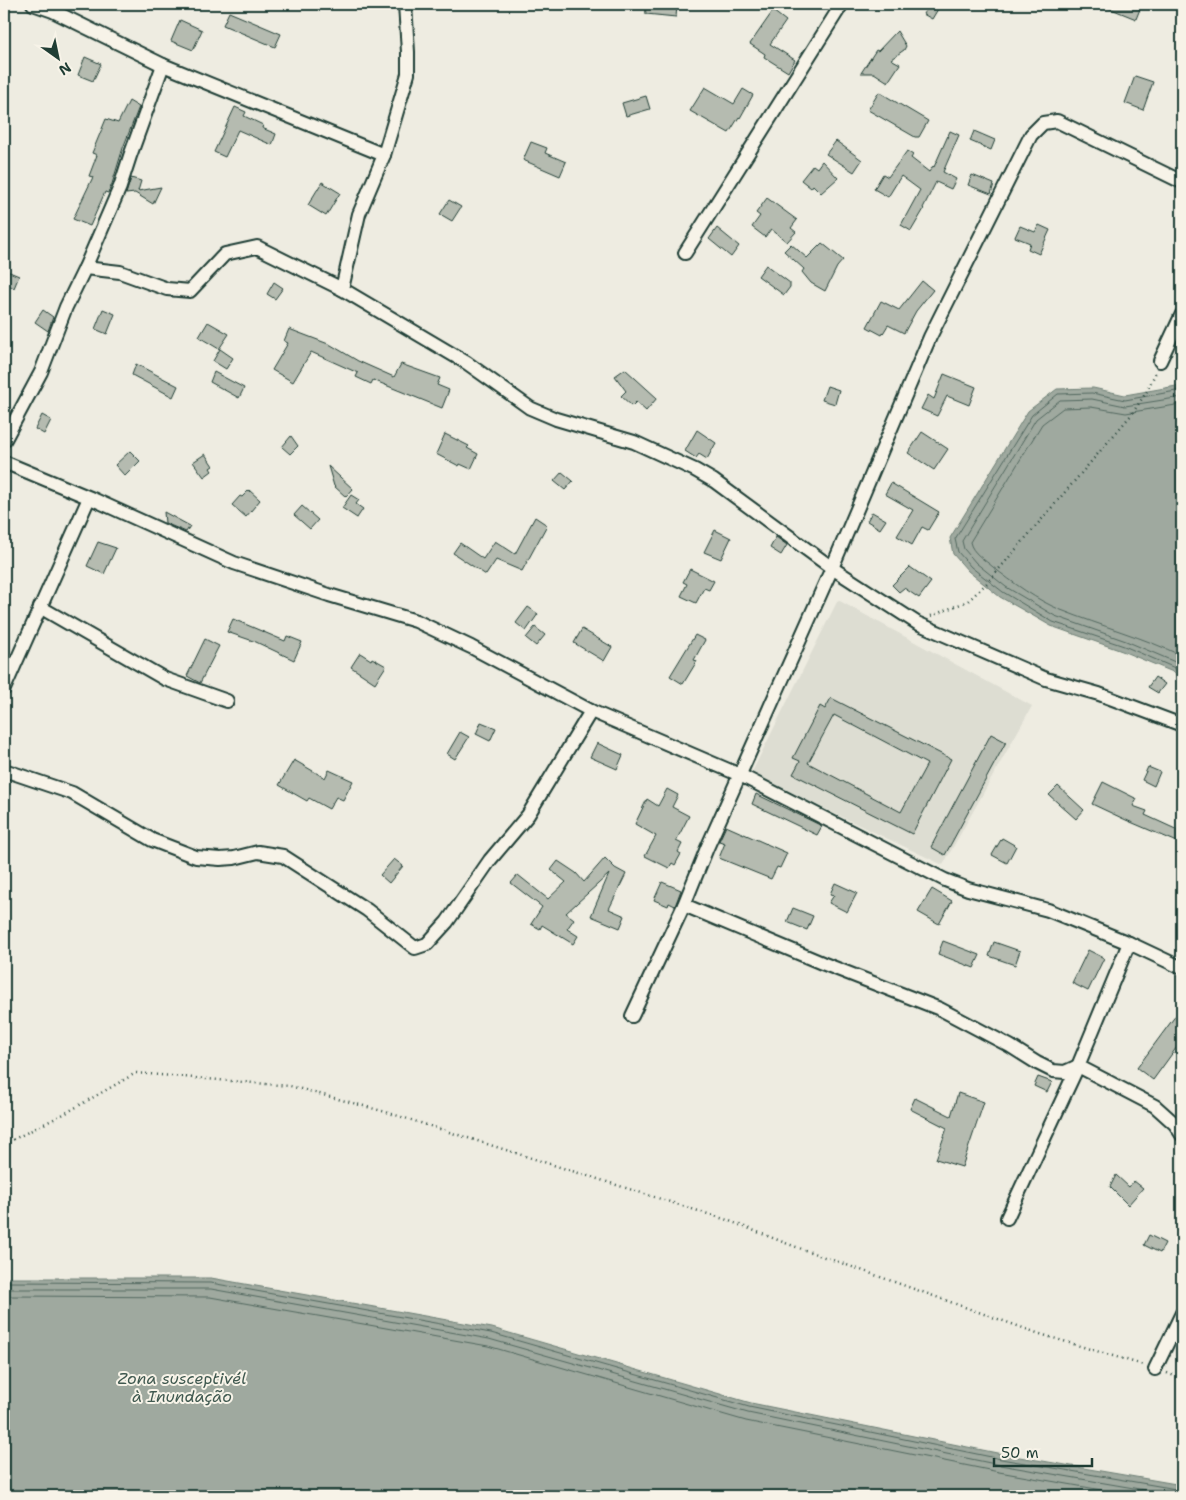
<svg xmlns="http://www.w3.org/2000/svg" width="1186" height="1500" font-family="'Shantell Sans',sans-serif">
<rect width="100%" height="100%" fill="#eeece1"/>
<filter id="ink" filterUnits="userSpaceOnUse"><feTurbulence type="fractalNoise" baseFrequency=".02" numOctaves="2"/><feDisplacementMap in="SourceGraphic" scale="10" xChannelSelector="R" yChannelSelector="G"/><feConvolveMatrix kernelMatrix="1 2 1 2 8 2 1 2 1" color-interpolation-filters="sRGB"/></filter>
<g filter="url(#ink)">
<polygon fill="#ddddd2" points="838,600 1032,706 943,865 751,774"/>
<g fill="#9fa99f" stroke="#6c7e74">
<polygon points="1182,385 1182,679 1173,672 1122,651 1051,626 1000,597 968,571 953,554 950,538 1028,411 1057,389 1093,388 1125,395"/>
<polygon points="4,1278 211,1278 492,1328 751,1403 1002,1454 1182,1485 1182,1496 4,1496"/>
</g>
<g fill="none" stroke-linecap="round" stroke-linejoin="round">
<g stroke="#52685f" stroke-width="1">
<polyline points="1182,390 1125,400 1092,393 1058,394 1032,415 955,539 958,552 971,567 1003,592 1053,622 1124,646 1175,668 1182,673"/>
<polyline points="1182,397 1125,406 1092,399 1060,400 1036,419 962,541 964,549 976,563 1006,587 1055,616 1126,641 1182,665"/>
<path d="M1182,404l-56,9 -35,-6 -28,1 -21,16 -72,118c2,11 15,18 23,25 19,15 45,34 68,43 40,16 82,27 121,46"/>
<polyline points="4,1282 211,1283 491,1333 749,1407 1001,1459 1182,1490"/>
<polyline points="4,1289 211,1289 489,1339 748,1413 1000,1465 1180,1496"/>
<polyline points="4,1296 210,1297 488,1346 746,1421 999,1472 1136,1496"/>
</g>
</g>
<g fill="#b5bbb0" stroke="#1f3d34" fill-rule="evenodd">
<polygon points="645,4 677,6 676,17 646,14"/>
<polygon points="929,4 941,4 932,19 923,14"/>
<polygon points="1099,4 1142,4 1136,19"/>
<polygon points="773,11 786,21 770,44 795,60 788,72 764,57 765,54 750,44"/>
<polygon points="229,12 281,34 275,47 223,25"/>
<polygon points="180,20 202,30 193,50 171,41"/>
<polygon points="897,31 906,46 904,50 891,59 900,64 888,82 874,73 861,73 876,50 878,51"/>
<polygon points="85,57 101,64 93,81 78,75"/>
<polygon points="1135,76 1153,82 1143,110 1125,103"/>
<polygon points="705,87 734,104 743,89 753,95 740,118 739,117 729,133 690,111"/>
<polygon points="879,92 928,121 919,137 915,137 868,110"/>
<polygon points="646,96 650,109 626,116 622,103"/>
<polygon points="129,101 139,107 123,148 112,184 108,193 105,192 90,226 73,219 93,177 89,176 97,155 92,153 106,119 118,123"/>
<polygon points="235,107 246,112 244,116 263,125 262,128 276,134 272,145 238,130 225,157 214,152"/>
<polygon points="950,131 959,135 943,172 956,179 951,189 936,182 923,208 924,209 911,231 901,225 920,190 901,176 888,197 874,189 883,174 888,177 907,151 913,155 911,158 929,172 933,166 934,167"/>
<polygon points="974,131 995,140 991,150 970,141"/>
<polygon points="836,141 862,160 854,172 826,154"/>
<polygon points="531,142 547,148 545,153 566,162 560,176 523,160"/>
<polygon points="822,161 838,178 821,193 813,185 811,188 801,180 813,165 817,168"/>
<polygon points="972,175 994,184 991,194 968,185"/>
<polygon points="131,178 141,181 138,191 161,187 153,204 135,193 126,194"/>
<polygon points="322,182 340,193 326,216 308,205"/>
<polygon points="767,198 797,220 791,228 796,232 787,242 771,229 765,237 752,227 760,216 756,213"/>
<polygon points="449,200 461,207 452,221 440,214"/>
<polygon points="1039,225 1050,230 1039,254 1028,249 1030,243 1015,237 1020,226 1035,232"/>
<polygon points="717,228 739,246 731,257 709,239"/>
<polygon points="822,243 843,260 837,267 825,291 811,283 802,272 804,269 784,251 791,244 807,258"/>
<polygon points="766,265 790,283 790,287 784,295 758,276"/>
<polygon points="7,271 19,276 14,288 4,283"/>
<polygon points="922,281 933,290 916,311 904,333 888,325 882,335 867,327 881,301 899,310"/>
<polygon points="274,282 283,288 275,299 267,294"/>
<polygon points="103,309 115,314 107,334 95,329"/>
<polygon points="43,310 53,317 48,331 35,322"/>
<polygon points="208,322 229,334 219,349 199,337"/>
<polygon points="289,329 331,345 358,361 394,377 401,364 440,378 437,385 449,390 442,408 373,380 371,384 356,377 358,373 311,352 293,382 272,370 288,343 284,341"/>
<polygon points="220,349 233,358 226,369 213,361"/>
<polygon points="136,364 178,386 173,397 132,375"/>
<polygon points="625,369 657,398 646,411 636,402 632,406 621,396 626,391 615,376"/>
<polygon points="214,372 244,388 239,398 210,382"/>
<polygon points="944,374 976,387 969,405 947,396 937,416 921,409 928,395 934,399"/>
<polygon points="827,386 839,390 835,404 822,400"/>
<polygon points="42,415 51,420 44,434 35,429"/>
<polygon points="697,430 716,443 707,459 699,454 696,458 685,451"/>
<polygon points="922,432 948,449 934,470 908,453"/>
<polygon points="445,434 469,446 467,448 478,454 471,469 460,464 459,466 436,454"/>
<polygon points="291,436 298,446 290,454 282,447"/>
<polygon points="130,451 140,461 125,476 115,465"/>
<polygon points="205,454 213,466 210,468 212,471 204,477 193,462"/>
<polygon points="328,466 353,489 346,497 334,486"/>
<polygon points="562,472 573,481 565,490 554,481"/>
<polygon points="891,483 939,512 928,530 922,527 912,545 897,536 913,510 885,494"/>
<polygon points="249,490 260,500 246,517 232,505 240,496 242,497"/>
<polygon points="351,495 359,500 356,504 363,509 357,518 342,508"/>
<polygon points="302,506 318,520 310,529 294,515"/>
<polygon points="164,512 190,526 186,532 165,523"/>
<polygon points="872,512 886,520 880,529 867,521"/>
<polygon points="535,517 547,525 522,571 496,560 486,575 453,553 460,543 483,559 495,541 515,554"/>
<polygon points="715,530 731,538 721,559 704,552"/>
<polygon points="776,537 787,545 781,555 770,548"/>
<polygon points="98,542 116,548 104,574 87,566"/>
<polygon points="910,567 931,582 919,598 904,588 899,592 892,585"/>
<polygon points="690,569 714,581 709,590 704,588 696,603 681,596 687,584 683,582"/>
<polygon points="528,607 538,614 526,631 516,623"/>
<polygon points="233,619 285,641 287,636 302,642 294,660 256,642 227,632"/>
<polygon points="535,627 545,635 536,646 526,638"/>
<polygon points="582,629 612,647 604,661 574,643"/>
<polygon points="695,635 705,640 694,660 697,661 683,684 670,676"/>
<polygon points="205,639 219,646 200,683 187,676"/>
<polygon points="360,653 371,660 372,658 386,666 375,683 351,667"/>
<polygon points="1155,677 1165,684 1158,693 1148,687"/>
<path d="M831,698l120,61 -39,75 -119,-60 7,-13 -7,-3 27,-52 5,3zM834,715l93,49 -26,48 -93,-49z"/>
<polygon points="481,722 496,728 490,741 476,734"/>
<polygon points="460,732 469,737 455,759 447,754"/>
<polygon points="991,734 1006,742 945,855 931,847"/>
<polygon points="597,743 623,755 617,769 590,757"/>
<polygon points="294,760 325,778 329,770 353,781 343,800 336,797 329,809 309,798 307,801 279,785"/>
<polygon points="1148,767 1160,772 1154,786 1142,780"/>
<polygon points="1103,782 1137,799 1133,806 1147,811 1145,815 1182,832 1182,844 1126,820 1092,804"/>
<polygon points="1058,786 1084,810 1076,819 1049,795"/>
<polygon points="667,789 678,795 672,807 689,816 676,841 682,844 678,852 681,854 675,865 672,863 669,868 645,856 656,836 635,824 647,799 658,806"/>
<polygon points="756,794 822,826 817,835 752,804"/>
<polygon points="726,826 787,853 780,868 777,867 771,879 719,858 725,843 719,841"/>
<polygon points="1002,838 1016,846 1007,863 992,855"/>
<polygon points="605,858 615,868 626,874 609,909 625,916 620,928 591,916 609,874 566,913 574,919 567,929 578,936 573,944 542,925 540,929 531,924 542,907 511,883 518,875 548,899 566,882 551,870 558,861 576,873 584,882"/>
<polygon points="394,859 403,866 389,883 380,875"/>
<polygon points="662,882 681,890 675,906 669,903 668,906 654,900"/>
<polygon points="835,883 857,893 847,912 829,903 834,895 830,894"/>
<polygon points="932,889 952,901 939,924 918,912"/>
<polygon points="793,908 813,916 807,930 787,922"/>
<polygon points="943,941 980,955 974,968 938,954"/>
<polygon points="994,942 1020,951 1015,965 989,956"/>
<polygon points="1088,950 1104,958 1088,991 1072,983"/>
<polygon points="1182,1007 1182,1040 1153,1080 1137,1068"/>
<polygon points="1038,1077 1052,1082 1047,1092 1034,1086"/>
<polygon points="958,1093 984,1102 962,1167 936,1159 947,1128 910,1109 915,1098 951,1116"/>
<polygon points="1116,1175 1129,1187 1134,1181 1143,1188 1128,1205 1110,1187"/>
<polygon points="1149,1235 1165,1243 1160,1253 1144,1245"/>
</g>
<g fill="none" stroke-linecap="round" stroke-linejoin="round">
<g stroke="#1f3d34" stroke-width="16">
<g id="minor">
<polyline points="33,4 53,11 163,65 384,155"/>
<polyline points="685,253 842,4"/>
<polyline points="85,268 120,187 130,156 163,65"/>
<polyline points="342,289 359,214 384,155 408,74 408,52 405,4"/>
<polyline points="1160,361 1182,314"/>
<polyline points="4,441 41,372 66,307 85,268 120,272 167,289 190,291 225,254 257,247 342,289 467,363 530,408 556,419 634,442 695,470 714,481 832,568 917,623 1046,679 1099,694 1182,725"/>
<polyline points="4,462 95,500 234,563 329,595 416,621 471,647 591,711 740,775 945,880 968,889 1048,910 1129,943 1182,968"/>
<polyline points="40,607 165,679 227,701"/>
<polyline points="4,689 89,498"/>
<polyline points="4,770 72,793 152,840 196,857 220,859 234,858 258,852 283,856 367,910 415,948 427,944 447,922 490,860 528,815 591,711"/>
<polyline points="684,905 822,963 940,1009 1010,1046 1037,1063 1053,1071 1065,1072 1078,1066 1155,1106 1175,1124 1182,1135"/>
<polyline points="632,1016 684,905 707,848 832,568 930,337 1031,135 1043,123 1057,121 1182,182"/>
<polyline points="1007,1218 1078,1066 1129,943"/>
<polyline points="1155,1369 1182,1313"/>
</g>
</g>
<g stroke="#1f3d34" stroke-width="2.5" stroke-dasharray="1 4" stroke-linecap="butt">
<polyline points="931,616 968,601 987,583 1132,414 1147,391 1156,372"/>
<polyline points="4,1144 64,1114 136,1073 290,1086 386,1112 727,1220 788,1244 1040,1334 1143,1365"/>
<polyline points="1167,1373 1182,1379"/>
</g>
<use href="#minor" stroke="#f7f3e8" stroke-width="12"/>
</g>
</g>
<g text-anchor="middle" stroke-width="4" stroke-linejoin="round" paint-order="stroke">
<g font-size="16" font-style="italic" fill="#3f584f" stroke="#f7f3e8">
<text x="182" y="1384">Zona susceptivél<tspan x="182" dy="18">à Inundação</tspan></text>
</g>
</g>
<rect width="1186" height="1500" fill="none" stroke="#f7f3e8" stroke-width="20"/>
<rect x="10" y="10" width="1166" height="1480" fill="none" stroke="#1f3d34" stroke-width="2" filter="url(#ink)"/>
<g transform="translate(58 58) rotate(147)" stroke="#f7f3e8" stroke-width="4" paint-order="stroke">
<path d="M0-4L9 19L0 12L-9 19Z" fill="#1f3d34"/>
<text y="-8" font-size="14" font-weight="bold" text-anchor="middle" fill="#1f3d34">N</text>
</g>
<path d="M994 1458v8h98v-8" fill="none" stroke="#1f3d34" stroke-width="2.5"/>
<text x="1001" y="1458" font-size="15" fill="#1f3d34" stroke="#f7f3e8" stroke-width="4" paint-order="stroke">50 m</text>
</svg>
